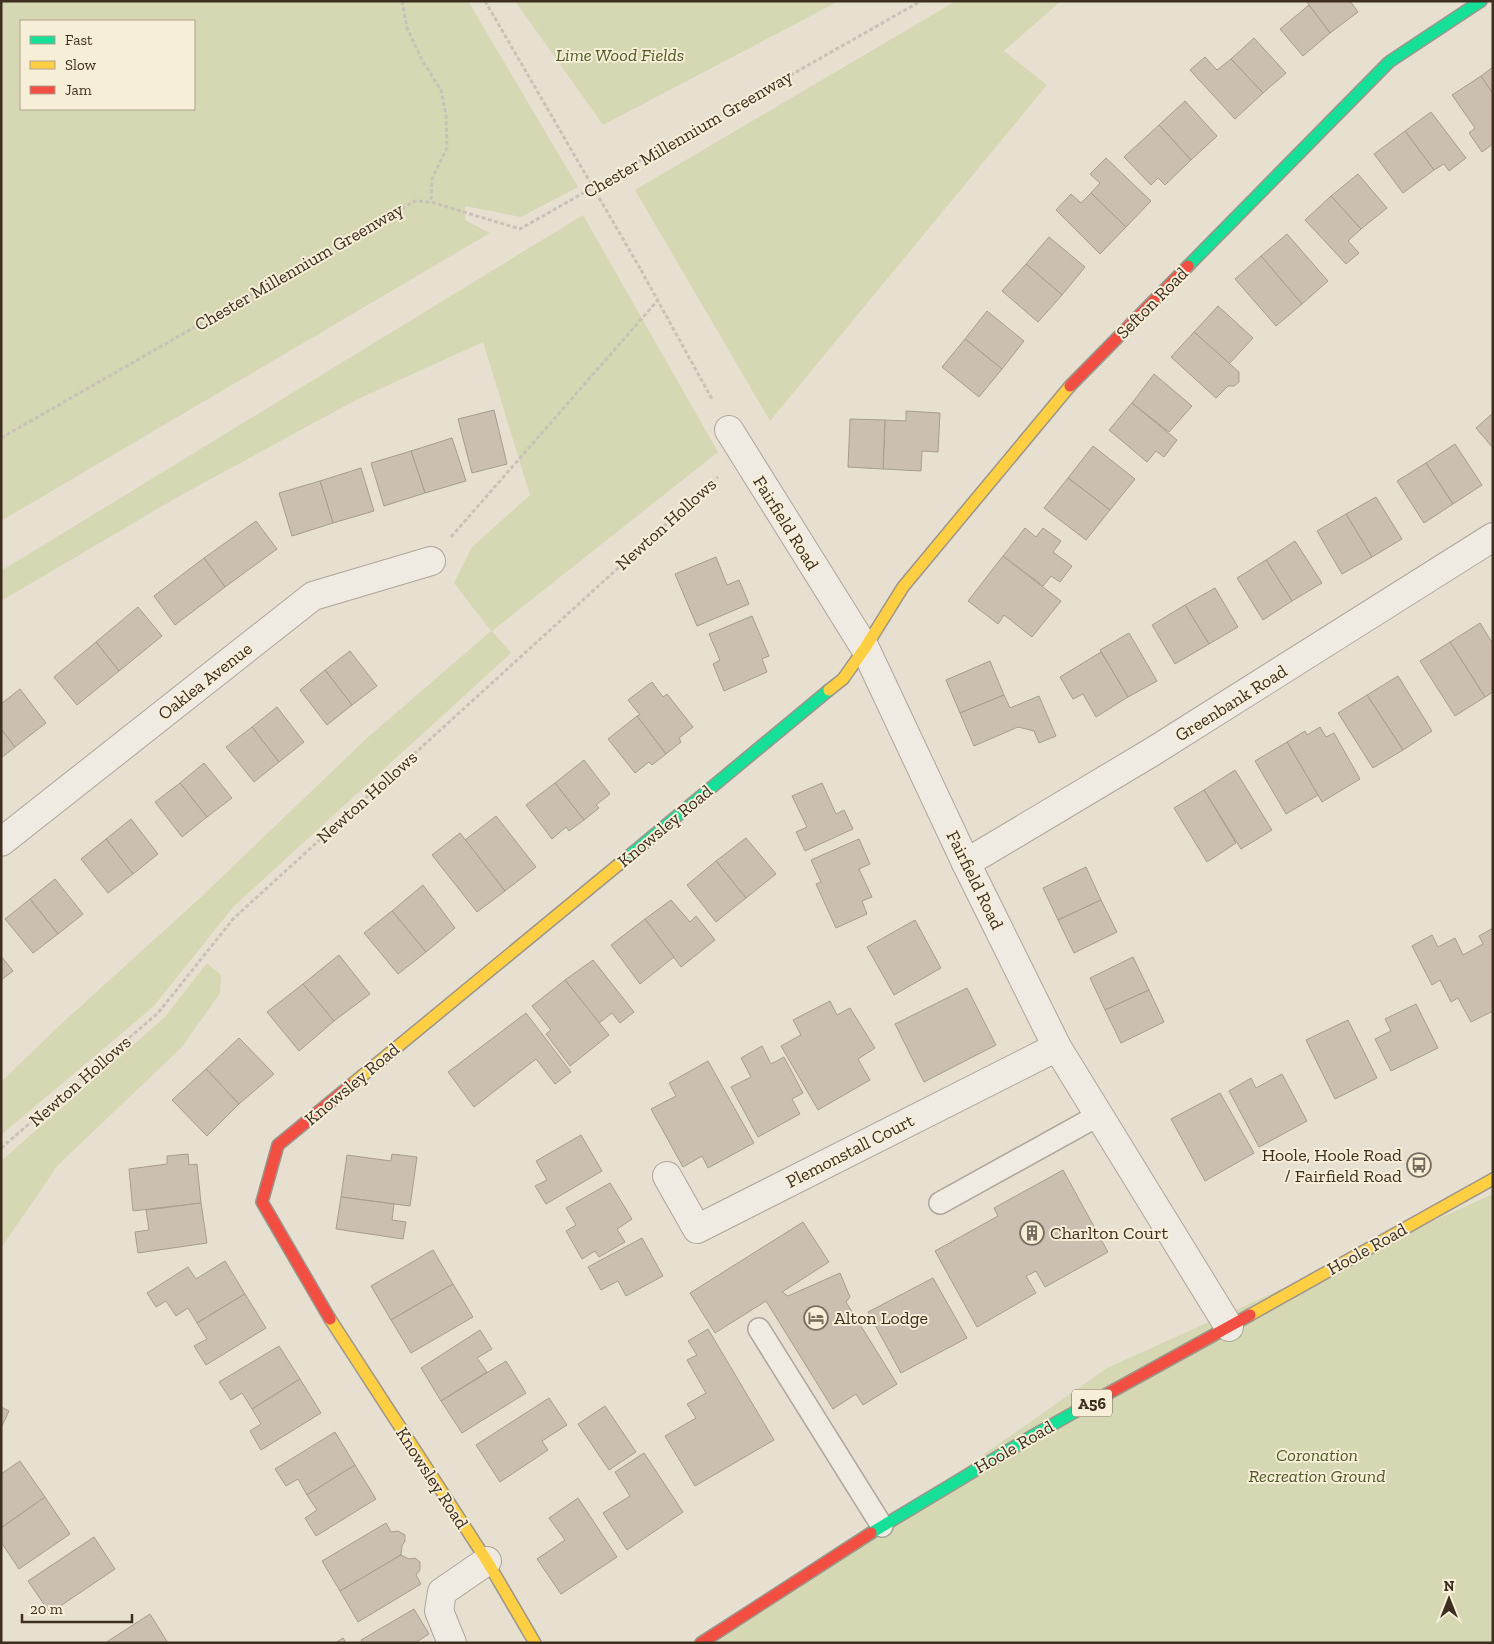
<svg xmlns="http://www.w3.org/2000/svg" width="1494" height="1644" font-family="'Zilla Slab',serif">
<rect width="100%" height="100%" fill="#e7e0d1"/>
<g fill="#d6d7b3" fill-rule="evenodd">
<path d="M1,1h467l110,186 -57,30 -56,-11v14l25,13 -489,288zM21,21h173v88h-173z"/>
<polygon points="515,1 839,1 603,125"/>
<polygon points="956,1 1061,1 1004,51 1047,85 770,421 635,190"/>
<polygon points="583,215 718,452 492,631 511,653 234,906 153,1007 1,1135 1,1082 60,1025 200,898 367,738 491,631 454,583 472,547 530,495 483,342 356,400 176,498 1,601 1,571"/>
<polygon points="207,963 221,975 220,993 182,1047 58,1165 1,1248 1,1161 165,1017"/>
<polygon points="1493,1194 1493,1643 701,1643 882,1526 1107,1368"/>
</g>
<g fill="#cbbfb2" stroke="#a89c90">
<polygon points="1306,1 1350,1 1358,12 1330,33"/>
<polygon points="1309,5 1330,33 1303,56 1280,29"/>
<polygon points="1254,38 1286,73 1263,93 1231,59"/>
<polygon points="1205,57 1217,70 1231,59 1263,93 1235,119 1190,70"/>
<polygon points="1493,67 1493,94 1481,76"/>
<polygon points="1481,76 1493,94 1493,144 1482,152 1469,133 1475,128 1452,95"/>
<polygon points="1185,101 1217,136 1191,160 1159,125"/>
<polygon points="1431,112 1466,158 1449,171 1444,164 1434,170 1405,131"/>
<polygon points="1159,125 1191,160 1165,185 1158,178 1151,185 1124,157"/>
<polygon points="1405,131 1434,170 1403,193 1374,154"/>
<polygon points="1106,158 1151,201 1126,227 1091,193 1100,183 1090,174"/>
<polygon points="1358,174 1387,208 1361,229 1331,196"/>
<polygon points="1091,193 1126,227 1100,254 1056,210 1071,194 1081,203"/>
<polygon points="1331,196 1361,229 1348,241 1359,253 1346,264 1305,220"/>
<polygon points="1287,234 1328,281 1302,304 1261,256"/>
<polygon points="1049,237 1085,267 1062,295 1026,264"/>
<polygon points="1261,256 1302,304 1276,326 1235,279"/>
<polygon points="1026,264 1062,295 1038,322 1002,291"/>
<polygon points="1218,306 1253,338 1229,364 1194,332"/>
<polygon points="987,311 1024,341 1002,369 965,339"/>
<polygon points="1194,332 1239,372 1239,382 1234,386 1228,386 1216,398 1171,357"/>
<polygon points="965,339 1002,369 979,397 942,367"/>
<polygon points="1154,374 1192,406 1169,432 1132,403"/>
<polygon points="1132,403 1177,440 1164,457 1156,451 1147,462 1109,430"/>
<polygon points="494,410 507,464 472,473 458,419"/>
<polygon points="906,411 940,413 938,452 922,451 921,471 883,469 885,420 906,421"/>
<polygon points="1493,413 1493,448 1476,428"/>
<polygon points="850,419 885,420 883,469 848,467"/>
<polygon points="452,438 466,481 425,493 411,451"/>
<polygon points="1455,444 1482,485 1453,504 1426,463"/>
<polygon points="1093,446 1135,479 1110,510 1068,478"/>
<polygon points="411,451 425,493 384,506 371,463"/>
<polygon points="1426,463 1453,504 1424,523 1397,481"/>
<polygon points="361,468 374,511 333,523 320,481"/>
<polygon points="1068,478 1110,510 1086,540 1044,508"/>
<polygon points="320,481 333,523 292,536 279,493"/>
<polygon points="1376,497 1402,539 1372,557 1346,514"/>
<polygon points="1346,514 1372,557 1342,574 1317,531"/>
<polygon points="256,521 277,549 225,587 204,558"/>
<polygon points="1025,528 1036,537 1043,528 1061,541 1053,552 1072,566 1060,582 1051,576 1043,586 1003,556"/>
<polygon points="1295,541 1322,583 1292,601 1266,560"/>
<polygon points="1003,556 1061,601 1032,637 1004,615 998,624 968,601"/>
<polygon points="716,557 727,585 739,580 749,604 697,626 675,574"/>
<polygon points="204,558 225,587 175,625 154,596"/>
<polygon points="1266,560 1292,601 1263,620 1237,578"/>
<polygon points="1215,588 1238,627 1209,644 1185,605"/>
<polygon points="1185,605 1209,644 1175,664 1152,625"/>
<polygon points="138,607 162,636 119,671 96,642"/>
<polygon points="752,616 769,656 762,659 767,672 724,691 713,664 720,660 709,634"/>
<polygon points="1480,623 1493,644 1493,692 1485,697 1450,642"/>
<polygon points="1129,633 1157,681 1128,697 1100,650"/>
<polygon points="96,642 119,671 77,705 54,677"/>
<polygon points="1450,642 1485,697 1455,716 1420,661"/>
<polygon points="350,651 377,686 352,705 325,670"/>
<polygon points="1101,652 1128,697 1096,717 1083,694 1073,699 1060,677"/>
<polygon points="990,661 1004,695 960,713 946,680"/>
<polygon points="325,670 352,705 327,725 300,690"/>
<polygon points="1398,676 1432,731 1403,750 1367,695"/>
<polygon points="652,682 663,697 667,694 693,727 679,738 681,742 666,754 637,716 640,715 628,700"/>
<polygon points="20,689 46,723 15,747 1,729 1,704"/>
<polygon points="1004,695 1010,708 1039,696 1056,736 1039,743 1034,731 1018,727 974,746 960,713"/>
<polygon points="1367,695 1403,750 1373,768 1338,713"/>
<polygon points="277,707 304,742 279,762 252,727"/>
<polygon points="637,716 666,754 652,765 649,762 635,773 608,739"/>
<polygon points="252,727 279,762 254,782 226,747"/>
<polygon points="1320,727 1326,737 1334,733 1360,779 1322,802 1287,742 1305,731 1307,735"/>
<polygon points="1,729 15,747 1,758"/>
<polygon points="1287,742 1318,795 1286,814 1255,761"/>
<polygon points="584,760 610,794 596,805 599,808 584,820 555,783"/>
<polygon points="204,763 232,798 207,817 180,783"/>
<polygon points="1235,770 1272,830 1241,849 1204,790"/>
<polygon points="180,783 207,817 182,837 155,802"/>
<polygon points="555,783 584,820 569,831 566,827 552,839 526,805"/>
<polygon points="822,783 836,814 844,810 853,829 805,851 796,832 807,827 792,796"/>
<polygon points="1204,790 1236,843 1207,862 1174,808"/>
<polygon points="496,816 536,867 505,891 465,840"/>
<polygon points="131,819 158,854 133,874 106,839"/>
<polygon points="460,833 505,891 477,912 432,855"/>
<polygon points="746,838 776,874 746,898 716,861"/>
<polygon points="106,839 133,874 108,893 81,859"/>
<polygon points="859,839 870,864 859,869 872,897 862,901 867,914 836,928 816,884 821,882 811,860"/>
<polygon points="716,861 746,898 716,922 687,885"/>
<polygon points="1086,867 1101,900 1058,920 1043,888"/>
<polygon points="55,879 83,914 58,934 30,899"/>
<polygon points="423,885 455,928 426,952 392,911"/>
<polygon points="30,899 58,934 33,953 5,919"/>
<polygon points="671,900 690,922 696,916 715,940 681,967 645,919"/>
<polygon points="1101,900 1117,932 1074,953 1058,920"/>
<polygon points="392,911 426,952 398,974 364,933"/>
<polygon points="645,919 674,957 640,984 611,945"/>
<polygon points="915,920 941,968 894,995 867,947"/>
<polygon points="1493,928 1493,1011 1471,1022 1458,998 1451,1002 1440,980 1432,985 1412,946 1432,935 1438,947 1455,938 1463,955 1483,944 1479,936"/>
<polygon points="339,955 370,994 334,1021 303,984"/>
<polygon points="1,956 13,971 1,980"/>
<polygon points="1133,957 1149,990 1105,1010 1090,978"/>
<polygon points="593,960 634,1012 620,1023 612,1013 599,1023 565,980"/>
<polygon points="565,980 609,1035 570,1066 546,1034 551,1030 532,1006"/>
<polygon points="303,984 334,1021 299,1051 267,1012"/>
<polygon points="967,988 996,1045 924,1082 895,1024"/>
<polygon points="1149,990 1164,1022 1121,1043 1105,1010"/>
<polygon points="830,1001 837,1015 850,1008 875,1048 858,1059 870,1080 818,1110 781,1046 801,1035 793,1020"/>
<polygon points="1416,1004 1438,1048 1391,1071 1375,1039 1391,1031 1385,1019"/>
<polygon points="526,1013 571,1072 555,1084 536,1059 474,1107 448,1072"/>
<polygon points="1348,1020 1377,1078 1335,1099 1306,1040"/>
<polygon points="239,1038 274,1074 239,1104 206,1069"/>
<polygon points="762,1046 771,1064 784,1057 803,1093 792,1099 800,1114 758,1137 731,1087 751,1077 741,1058"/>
<polygon points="708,1061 754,1143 708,1168 702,1156 683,1167 651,1109 676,1096 669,1083"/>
<polygon points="206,1069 239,1104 207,1136 172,1100"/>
<polygon points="1282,1074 1307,1121 1259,1147 1229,1091 1251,1078 1256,1088"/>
<polygon points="1220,1093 1254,1153 1205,1181 1171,1119"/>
<polygon points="581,1135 602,1171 546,1204 535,1186 547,1180 536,1161"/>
<polygon points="188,1154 189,1165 197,1164 201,1203 133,1211 129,1169 167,1164 167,1156"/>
<polygon points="392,1154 417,1157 410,1206 341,1197 347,1155 391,1161"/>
<polygon points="1063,1170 1108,1252 1045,1287 1036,1271 1026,1276 1036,1293 977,1327 935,1251 998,1216 994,1208"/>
<polygon points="610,1183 632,1219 617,1229 625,1242 599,1257 595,1251 582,1259 566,1231 576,1225 566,1208"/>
<polygon points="341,1197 394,1204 392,1220 406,1222 403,1239 336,1229"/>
<polygon points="201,1203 207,1243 138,1253 135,1232 149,1230 146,1210"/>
<polygon points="803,1222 829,1262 782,1292 788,1296 840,1273 850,1297 846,1302 897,1384 863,1405 856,1394 833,1409 766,1301 715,1333 690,1293"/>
<polygon points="642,1238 663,1276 626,1296 618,1281 601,1290 588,1267"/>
<polygon points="433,1250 453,1284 391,1320 371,1286"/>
<polygon points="225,1261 245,1294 197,1323 188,1308 176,1316 166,1301 156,1307 147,1293 188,1267 196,1279"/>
<polygon points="933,1278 967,1338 901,1373 868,1312"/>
<polygon points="453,1284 473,1317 411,1353 391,1320"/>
<polygon points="245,1294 266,1328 206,1365 194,1346 207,1339 197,1323"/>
<polygon points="708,1329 774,1440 695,1486 665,1436 696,1418 687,1404 706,1393 687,1360 697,1355 688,1341"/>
<polygon points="480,1330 492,1349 477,1358 487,1372 441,1401 421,1368"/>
<polygon points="279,1346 300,1379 252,1409 242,1393 231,1400 219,1382"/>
<polygon points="506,1361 526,1393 462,1433 441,1401"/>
<polygon points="300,1379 321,1413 261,1450 250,1431 261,1424 252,1409"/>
<polygon points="549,1398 567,1425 542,1441 548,1450 500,1482 476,1445"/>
<polygon points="605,1406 636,1452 609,1470 578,1424"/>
<polygon points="1,1407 9,1411 1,1428"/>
<polygon points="335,1432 355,1465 307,1495 298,1479 286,1486 275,1469"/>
<polygon points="644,1453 683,1512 627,1550 603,1513 630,1496 615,1472"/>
<polygon points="20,1461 45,1497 1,1528 1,1474"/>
<polygon points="355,1465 376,1499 316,1536 305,1518 317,1510 307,1495"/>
<polygon points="45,1497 70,1534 19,1569 1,1542 1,1528"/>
<polygon points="578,1498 617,1557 561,1594 537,1559 565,1540 549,1518"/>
<polygon points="386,1523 391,1532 398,1531 405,1535 405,1541 402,1546 401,1555 340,1591 322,1561"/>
<polygon points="94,1537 115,1569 50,1613 28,1581"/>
<polygon points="401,1555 409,1559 415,1558 420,1562 420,1570 416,1575 421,1584 358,1622 340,1591"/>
<polygon points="414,1609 429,1634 415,1643 363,1643 361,1640"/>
<polygon points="150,1614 168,1643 105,1643"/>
<polygon points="343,1638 346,1643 335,1643"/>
</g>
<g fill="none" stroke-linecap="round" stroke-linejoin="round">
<g stroke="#ada599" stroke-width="24">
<g id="lane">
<polyline points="940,1203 1099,1115"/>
<polyline points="759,1329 882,1526"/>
</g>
</g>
<g stroke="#ada599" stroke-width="30">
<g id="street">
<polyline points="729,430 865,648 966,863 1057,1047 1229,1327"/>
<polyline points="1,842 313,596 431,561"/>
<polyline points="966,863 1152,752 1493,537"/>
<polyline points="667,1176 697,1229 1057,1047"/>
<polyline points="452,1643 439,1611 442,1592 487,1561"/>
</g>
</g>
<g stroke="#9c958a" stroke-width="14">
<g id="fast">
<polyline points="1188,266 1389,62 1481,1"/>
<polyline points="618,865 829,690"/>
<polyline points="871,1533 1034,1435 1089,1404"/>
</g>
</g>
<g stroke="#9c958a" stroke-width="14">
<g id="slow">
<polyline points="829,690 843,679 865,648 903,587 1070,386"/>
<polyline points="351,1085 618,865"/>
<polyline points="1250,1315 1493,1179"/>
<polyline points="330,1319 487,1561 535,1643"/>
</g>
</g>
<g stroke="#9c958a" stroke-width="14">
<g id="jam">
<polyline points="1070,386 1188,266"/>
<polyline points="330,1319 262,1202 278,1145 351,1085"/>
<polyline points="1089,1404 1250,1315"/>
<polyline points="701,1643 871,1533"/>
</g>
</g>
<g stroke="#c8c2b9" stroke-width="3" stroke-dasharray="4 2.5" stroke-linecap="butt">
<polyline points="402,1 407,28 422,60 441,90 446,115 447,148 432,179 431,202"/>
<polyline points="641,270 713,401"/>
<polyline points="1,438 415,201 431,202 520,229 921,1"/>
<polyline points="451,537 658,300"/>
<polyline points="1,1148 158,1013 234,918 718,477"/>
</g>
<use href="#lane" stroke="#efebe3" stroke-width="21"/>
<use href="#street" stroke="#efebe3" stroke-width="28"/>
<use href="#fast" stroke="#16e098" stroke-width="11"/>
<use href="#slow" stroke="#ffcf43" stroke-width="11"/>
<use href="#jam" stroke="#f24e42" stroke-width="11"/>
<polyline stroke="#c8c2b9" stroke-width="3" stroke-dasharray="4 2.5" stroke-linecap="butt" points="485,1 641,270"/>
</g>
<defs>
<g id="bus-ring" transform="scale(1.25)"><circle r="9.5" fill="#f7eed8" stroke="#786c5e" stroke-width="1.5"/><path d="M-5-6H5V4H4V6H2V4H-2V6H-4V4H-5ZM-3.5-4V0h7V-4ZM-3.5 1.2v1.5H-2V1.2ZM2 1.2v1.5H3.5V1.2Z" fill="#786c5e"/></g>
<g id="building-ring" transform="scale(1.25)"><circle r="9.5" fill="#f7eed8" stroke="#786c5e" stroke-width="1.5"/><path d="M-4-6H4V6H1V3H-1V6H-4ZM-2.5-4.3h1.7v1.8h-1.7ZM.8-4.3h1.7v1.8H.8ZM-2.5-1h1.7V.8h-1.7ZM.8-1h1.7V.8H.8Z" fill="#786c5e"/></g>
<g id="hotel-ring" transform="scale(1.25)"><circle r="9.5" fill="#f7eed8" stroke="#786c5e" stroke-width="1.5"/><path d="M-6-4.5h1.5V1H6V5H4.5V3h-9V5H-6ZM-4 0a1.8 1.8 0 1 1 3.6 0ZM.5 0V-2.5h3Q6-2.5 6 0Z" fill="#786c5e"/></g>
</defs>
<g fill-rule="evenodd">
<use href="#bus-ring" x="1419" y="1165"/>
<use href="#building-ring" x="1032" y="1233"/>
<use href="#hotel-ring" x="816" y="1318"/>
</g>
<g text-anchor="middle" stroke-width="4" stroke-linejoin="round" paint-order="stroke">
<rect fill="#f7eed8" stroke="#756857" stroke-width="1" x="1072" y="1389.5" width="40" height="27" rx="4"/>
<g font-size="16" font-weight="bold" fill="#3d2e20">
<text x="1092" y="1409">A56</text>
</g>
<g font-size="18" font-style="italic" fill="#4d5a26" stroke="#f7eed8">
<text x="620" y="61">Lime Wood Fields</text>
<text x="1317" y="1461">Coronation<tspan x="1317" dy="21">Recreation Ground</tspan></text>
</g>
<g font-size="18" fill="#3d2e20" stroke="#f7eed8">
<text transform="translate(688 134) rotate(-30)" y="6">Chester Millennium Greenway</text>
<text transform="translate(299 267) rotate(-30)" y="6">Chester Millennium Greenway</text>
<text transform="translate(1152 303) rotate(-45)" y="6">Sefton Road</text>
<text transform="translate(786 523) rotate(58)" y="6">Fairfield Road</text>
<text transform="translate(666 524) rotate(-42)" y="6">Newton Hollows</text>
<text transform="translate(205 681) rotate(-38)" y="6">Oaklea Avenue</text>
<text transform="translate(1231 703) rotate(-32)" y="6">Greenbank Road</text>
<text transform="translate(367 797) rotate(-42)" y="6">Newton Hollows</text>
<text transform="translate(665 826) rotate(-40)" y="6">Knowsley Road</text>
<text transform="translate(975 880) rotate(64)" y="6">Fairfield Road</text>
<text transform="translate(80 1081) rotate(-41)" y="6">Newton Hollows</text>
<text transform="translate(352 1084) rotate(-40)" y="6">Knowsley Road</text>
<text transform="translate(850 1151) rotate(-27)" y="6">Plemonstall Court</text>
<text transform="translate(1367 1249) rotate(-29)" y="6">Hoole Road</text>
<text transform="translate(1014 1447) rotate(-30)" y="6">Hoole Road</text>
<text transform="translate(432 1478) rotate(57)" y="6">Knowsley Road</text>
</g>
<g font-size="18" fill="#3d2e20" stroke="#f7eed8" text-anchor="start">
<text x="1402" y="1161" text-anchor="end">Hoole, Hoole Road<tspan x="1402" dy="21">/ Fairfield Road</tspan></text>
<text x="1050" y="1239">Charlton Court</text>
<text x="834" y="1324">Alton Lodge</text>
</g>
</g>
<rect width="1494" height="1644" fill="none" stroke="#3d2e20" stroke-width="5"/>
<rect x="20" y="20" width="175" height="90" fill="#f7eed8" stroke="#ada18e"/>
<rect x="30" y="36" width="25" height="8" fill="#16e098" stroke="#ada18e"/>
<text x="65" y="45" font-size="15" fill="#3d2e20">Fast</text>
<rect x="30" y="61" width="25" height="8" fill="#ffcf43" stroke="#ada18e"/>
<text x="65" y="70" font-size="15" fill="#3d2e20">Slow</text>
<rect x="30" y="86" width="25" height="8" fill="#f24e42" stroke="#ada18e"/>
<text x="65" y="95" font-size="15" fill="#3d2e20">Jam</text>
<g transform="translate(1449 1599)" stroke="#f7eed8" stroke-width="4" paint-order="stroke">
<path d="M0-4L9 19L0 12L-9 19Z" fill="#3d2e20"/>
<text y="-8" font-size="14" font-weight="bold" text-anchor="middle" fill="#3d2e20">N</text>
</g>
<path d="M22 1614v8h110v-8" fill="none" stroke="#3d2e20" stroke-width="2.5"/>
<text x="30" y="1614" font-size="15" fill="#3d2e20" stroke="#f7eed8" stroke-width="4" paint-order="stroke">20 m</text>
</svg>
